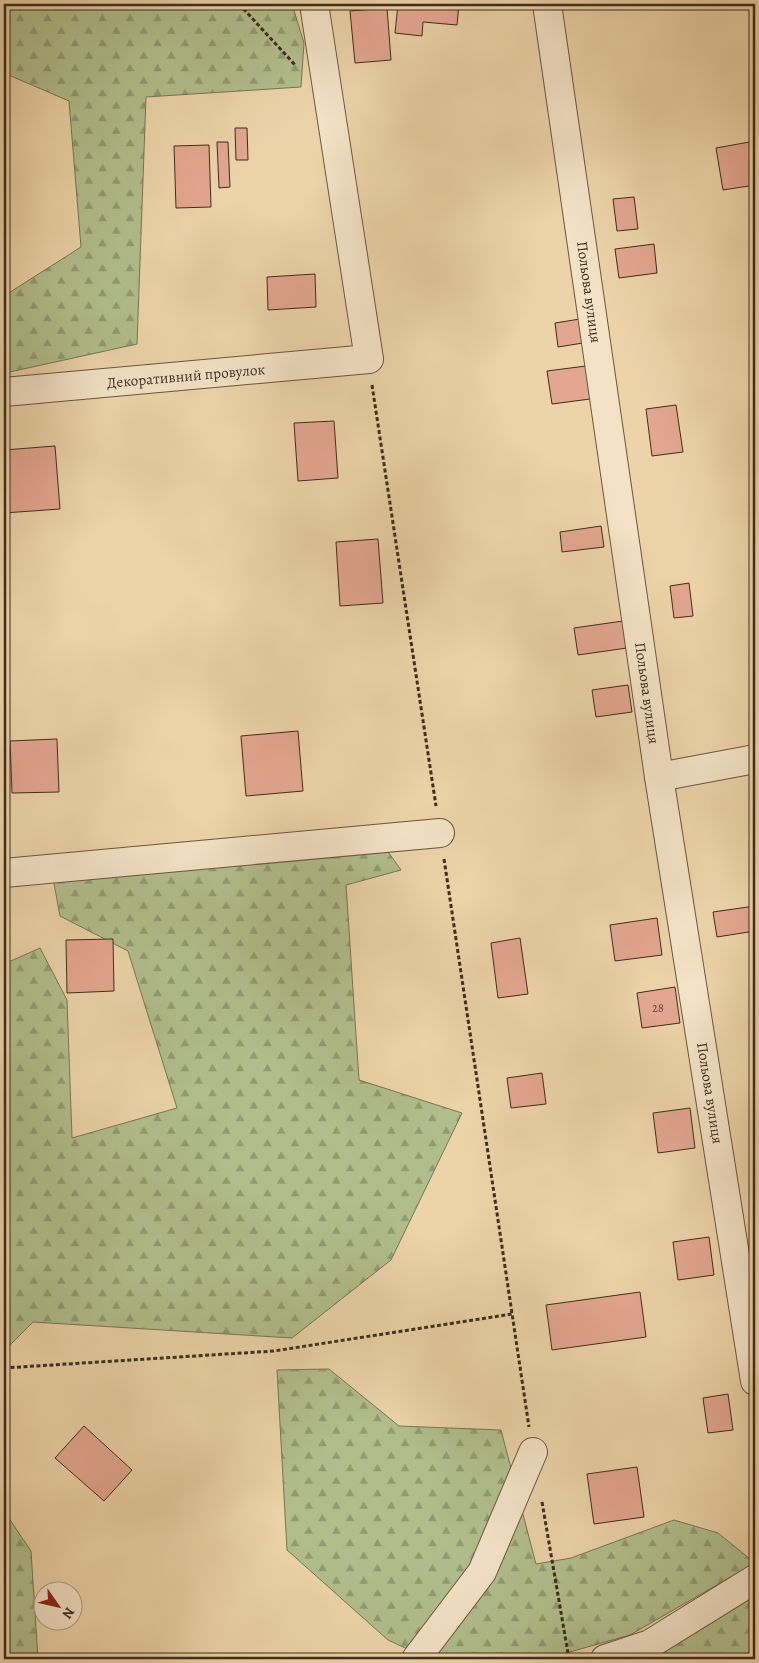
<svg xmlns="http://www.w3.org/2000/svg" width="759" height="1663" font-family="Alegreya,serif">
<defs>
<pattern id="forest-firs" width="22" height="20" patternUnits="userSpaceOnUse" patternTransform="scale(1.25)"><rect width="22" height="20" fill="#b1be8c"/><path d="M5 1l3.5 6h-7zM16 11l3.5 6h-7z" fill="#919b72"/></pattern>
</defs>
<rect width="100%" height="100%" fill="#ecd3a8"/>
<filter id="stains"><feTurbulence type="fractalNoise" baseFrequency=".004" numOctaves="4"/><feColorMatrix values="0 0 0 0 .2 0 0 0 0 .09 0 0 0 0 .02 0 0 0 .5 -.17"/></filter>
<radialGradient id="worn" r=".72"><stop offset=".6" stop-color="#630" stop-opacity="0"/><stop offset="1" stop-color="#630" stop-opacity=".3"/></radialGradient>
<g fill="url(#forest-firs)" stroke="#787654">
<polygon points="4,4 292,4 304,43 301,87 146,97 137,344 5,373 4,369 4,296 81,247 69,101 4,73"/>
<polygon points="386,849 401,870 346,885 359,1080 462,1113 391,1260 292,1338 33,1322 4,1351 4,964 40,948 67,1000 72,1138 177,1108 128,951 60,916 53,878"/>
<polygon points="329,1369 399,1426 501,1430 536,1564 571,1558 674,1520 718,1533 755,1563 630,1635 545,1659 429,1659 388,1640 287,1550 277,1370"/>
<polygon points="4,1511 31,1551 38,1659 4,1659"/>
<polygon points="755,1592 755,1659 643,1659"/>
</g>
<g fill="#e3a690" stroke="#3f2d1c">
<polygon points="398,4 459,4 457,25 423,22 422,36 395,33"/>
<polygon points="387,8 391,60 355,63 350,11"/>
<polygon points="235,128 247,128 248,160 236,160"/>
<polygon points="755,141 755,185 723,190 716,148"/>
<polygon points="217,142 228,142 230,187 219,188"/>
<polygon points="209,145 211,207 176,208 174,146"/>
<polygon points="634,197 638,229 617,231 613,199"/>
<polygon points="751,224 755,224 755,263"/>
<polygon points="654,244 657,273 619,278 615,249"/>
<polygon points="315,274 316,307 268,310 267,277"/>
<polygon points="580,319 583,343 558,347 555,323"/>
<polygon points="586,366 590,399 552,404 547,371"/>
<polygon points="676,405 683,452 652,456 646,409"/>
<polygon points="334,421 338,478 298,481 294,423"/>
<polygon points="55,446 60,509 4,513 4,450"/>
<polygon points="601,526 604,547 562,552 560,532"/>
<polygon points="378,539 383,603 340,606 336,542"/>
<polygon points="689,583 693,616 674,618 670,586"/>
<polygon points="623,621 627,648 578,655 574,628"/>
<polygon points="628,685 632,712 596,717 592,690"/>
<polygon points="298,731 303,791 246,796 241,736"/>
<polygon points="57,739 59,792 12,793 10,741"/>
<polygon points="755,906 755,931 717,937 713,912"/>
<polygon points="657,918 662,955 615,961 610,925"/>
<polygon points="520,938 528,994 498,998 491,943"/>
<polygon points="113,939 114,991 67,993 66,940"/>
<polygon points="675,987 680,1023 642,1028 637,993"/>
<polygon points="542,1073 546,1104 511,1108 507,1078"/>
<polygon points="690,1108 695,1148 658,1153 653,1113"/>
<polygon points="709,1237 714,1275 678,1280 673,1242"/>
<polygon points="640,1292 646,1337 552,1350 546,1305"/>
<polygon points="728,1394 733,1430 708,1433 703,1398"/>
<polygon points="84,1426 132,1470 104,1501 55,1458"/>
<polygon points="637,1467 644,1517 594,1524 587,1474"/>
</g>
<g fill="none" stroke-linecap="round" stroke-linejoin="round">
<g stroke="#6a563f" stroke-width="30">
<g id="minor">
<polyline points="547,4 659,777 755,1381"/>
<polyline points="4,392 369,359 314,4"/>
<polyline points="659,777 755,759"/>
<polyline points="4,873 440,833"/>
<polyline points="416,1659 482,1572 533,1452"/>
<polyline points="605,1659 650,1644 755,1579"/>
</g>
</g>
<g stroke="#3f2d1c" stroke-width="3" stroke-dasharray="4 2.5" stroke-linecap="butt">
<polyline points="239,4 296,66"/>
<polyline points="372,385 436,806"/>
<polyline points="444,859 529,1427"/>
<polyline points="4,1368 274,1351 512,1314"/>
<polyline points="542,1502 569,1659"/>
</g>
<use href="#minor" stroke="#f3e2c6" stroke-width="28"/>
</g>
<g text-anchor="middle" stroke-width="4" stroke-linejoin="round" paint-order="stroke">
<g font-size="12" fill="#684b39">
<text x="658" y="1012">28</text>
</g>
<g font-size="15" fill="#3f2d1c" stroke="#f3e2c6">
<text transform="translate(589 292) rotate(82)" y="5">Польова вулиця</text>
<text transform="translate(186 376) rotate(-5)" y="5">Декоративний провулок</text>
<text transform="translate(647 693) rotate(82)" y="5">Польова вулиця</text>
<text transform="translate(710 1093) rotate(81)" y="5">Польова вулиця</text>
</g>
</g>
<rect width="759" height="1663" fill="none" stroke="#ecd3a8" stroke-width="20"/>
<rect x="5" y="5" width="749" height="1653" fill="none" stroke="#3f2d1c" stroke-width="2.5"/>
<rect x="10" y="10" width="739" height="1643" fill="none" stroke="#3f2d1c"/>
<g transform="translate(58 1606) rotate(124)"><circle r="24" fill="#f3e2c6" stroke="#ab9a82"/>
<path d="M0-4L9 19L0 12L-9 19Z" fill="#8f2418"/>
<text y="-8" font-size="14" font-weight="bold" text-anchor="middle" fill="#3f2d1c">N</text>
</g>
<rect width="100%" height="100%" filter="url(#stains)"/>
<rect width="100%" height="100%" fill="url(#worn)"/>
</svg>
